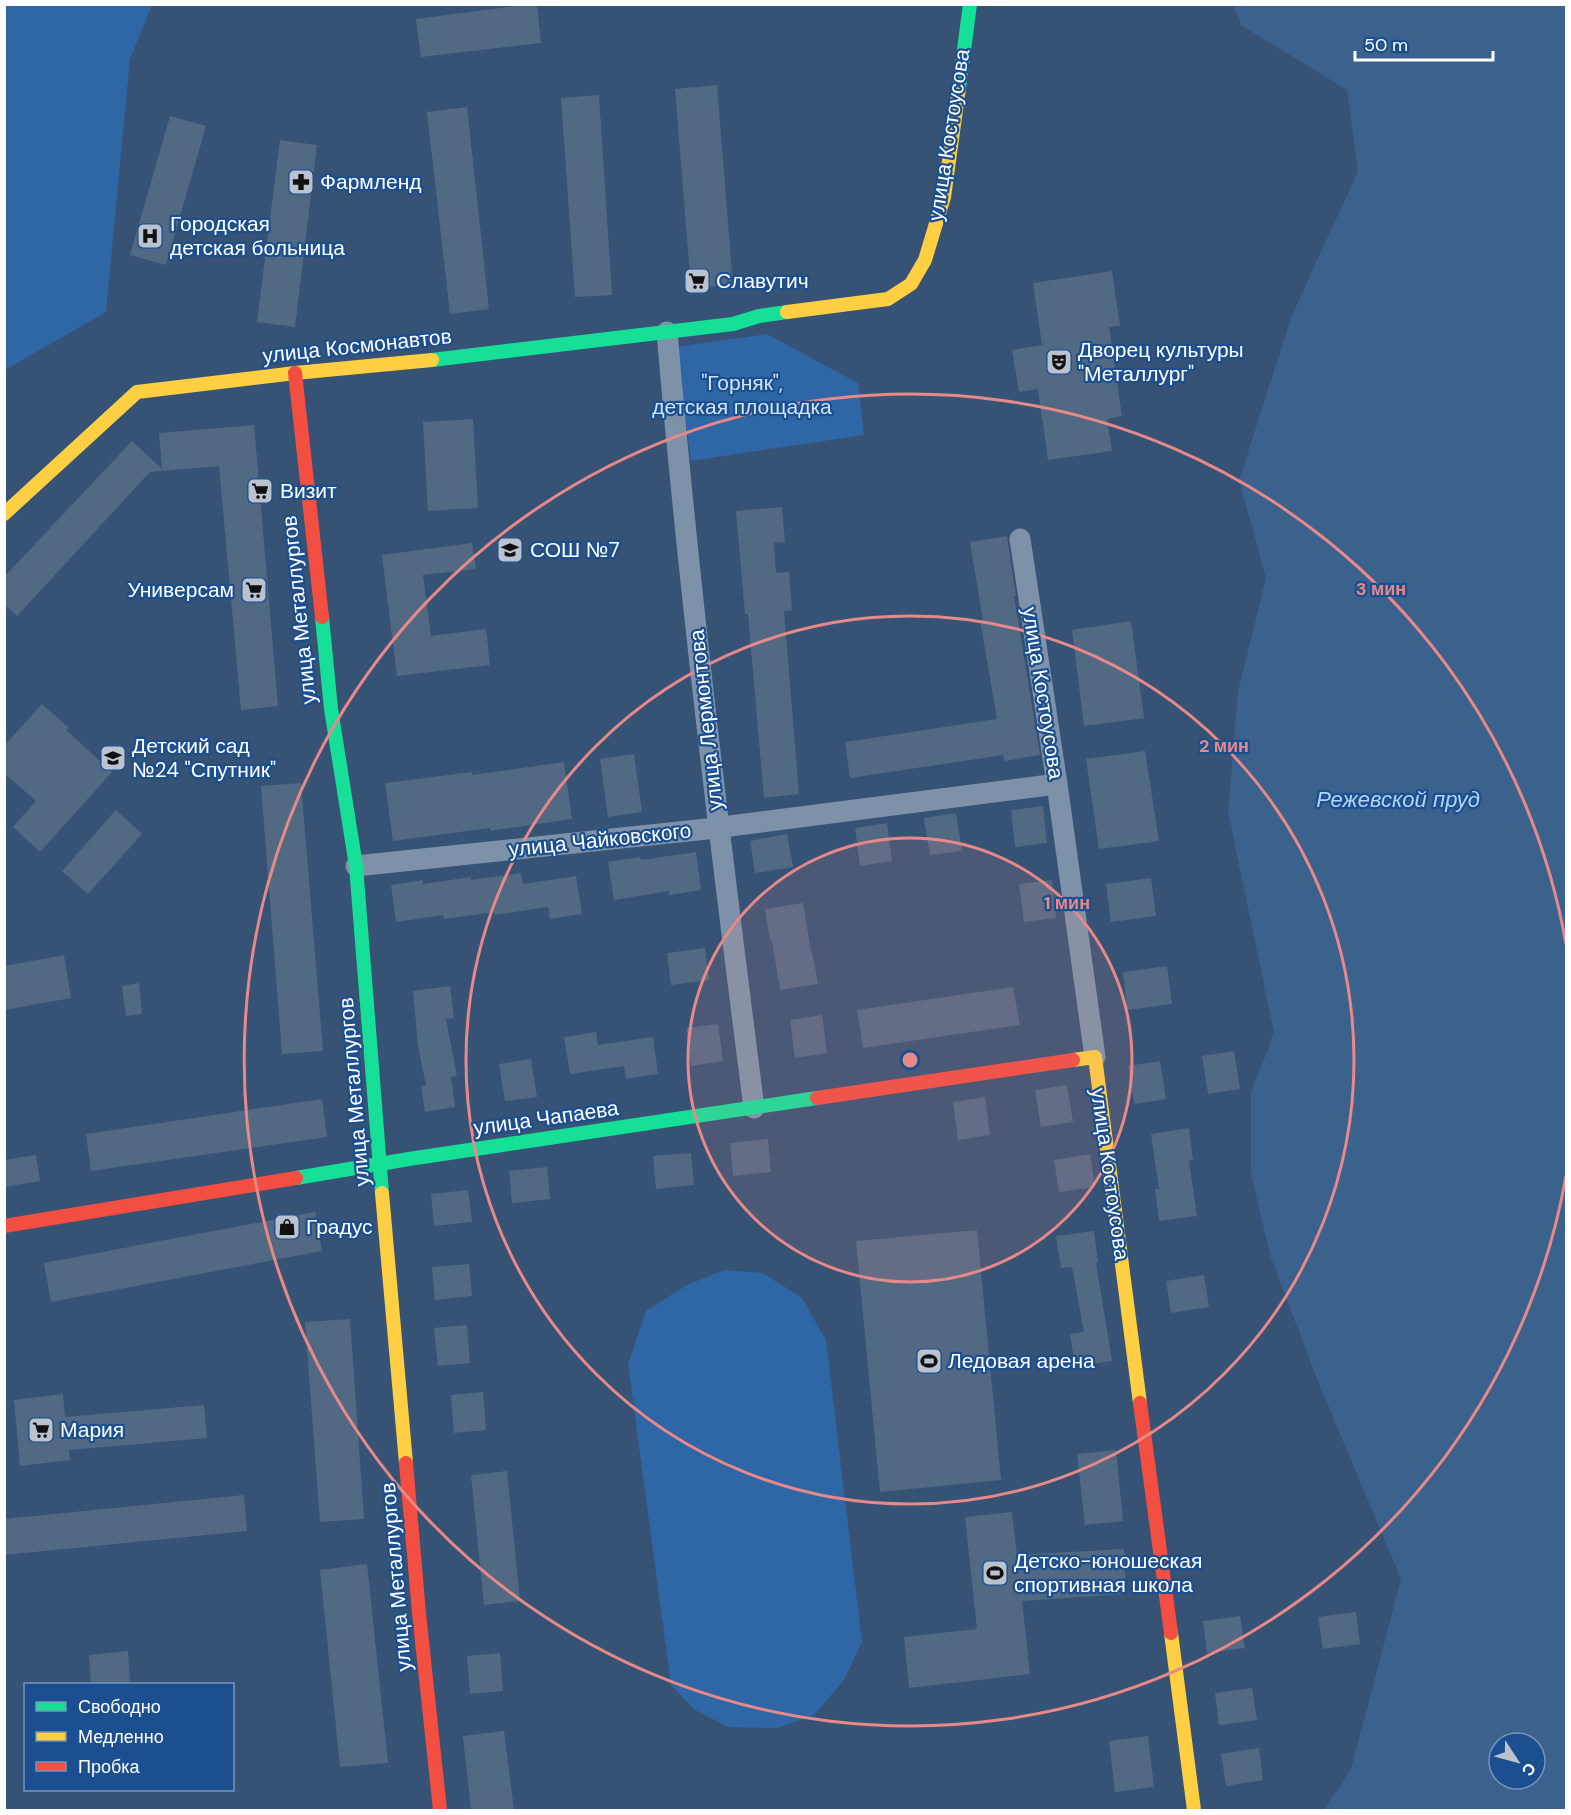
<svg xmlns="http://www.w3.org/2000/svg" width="1571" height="1815" font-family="'DM Sans',sans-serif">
<rect width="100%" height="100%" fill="#365274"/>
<g fill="#2f66a5">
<polygon points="5,4 152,5 130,59 106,312 5,370"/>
<polygon points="767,334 858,383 864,435 691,461 675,347"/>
<polygon points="724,1270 763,1273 802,1298 826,1340 862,1642 844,1680 814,1715 778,1728 728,1727 695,1710 671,1685 628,1364 646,1311 687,1285"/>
</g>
<path fill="#3b618d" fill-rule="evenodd" d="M1233,5h333v1805h-242l27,-41 50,-190 -82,-195 -49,-129 -19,-82v-81l23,-59 -46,-221 10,-121 28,-113 -27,-98 53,-165 66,-144 -11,-81 -106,-65zM1499,1743h36v36h-36z"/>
<g fill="#526984">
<polygon points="531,4 537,4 541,43 421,57 416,19"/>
<polygon points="717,85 733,285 691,288 675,89"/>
<polygon points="599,95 612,295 575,297 561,98"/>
<polygon points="467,107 489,309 450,314 427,112"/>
<polygon points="170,116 206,126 166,265 130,255"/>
<polygon points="280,140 317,145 295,327 257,322"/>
<polygon points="1112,271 1120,326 1109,327 1122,416 1107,419 1112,451 1048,460 1038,389 1019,392 1012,350 1042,345 1033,283"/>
<polygon points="473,419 478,508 428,511 423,422"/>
<polygon points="254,425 278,706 241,710 219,466 150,472 17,616 4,604 4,577 132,441 162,469 159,433"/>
<polygon points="782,507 785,542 774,543 776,573 789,572 792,610 784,611 799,794 764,798 748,614 745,614 736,511"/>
<polygon points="1007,536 1016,596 1014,596 1040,755 1004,761 1003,755 850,778 845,742 997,719 980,620 983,620 970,542"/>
<polygon points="472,543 476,569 423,575 431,636 486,629 490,665 397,676 382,555"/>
<polygon points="1131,621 1144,718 1084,726 1072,630"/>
<polygon points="42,704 69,728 66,730 112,772 40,852 13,827 36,801 4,773 4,746"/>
<polygon points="1145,751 1159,841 1099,849 1086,759"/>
<polygon points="634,754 642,812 608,817 600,759"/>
<polygon points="564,762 572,819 490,831 490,828 393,841 385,783 472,772 472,775"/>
<polygon points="301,783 323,1051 282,1054 261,786"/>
<polygon points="1043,806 1047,843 1015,847 1011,810"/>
<polygon points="116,810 142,834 88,894 62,871"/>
<polygon points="956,813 962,851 930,855 924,818"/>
<polygon points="887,823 892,861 860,866 855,828"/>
<polygon points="787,834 793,867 755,873 750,841"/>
<polygon points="696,852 701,890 669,895 669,891 614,900 608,862 640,857 641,860"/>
<polygon points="521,873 523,884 576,876 582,914 550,919 548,907 494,915 494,912 444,919 443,915 396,922 391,885 423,880 423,884 471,877 471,880"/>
<polygon points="1151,878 1156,916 1111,922 1106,884"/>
<polygon points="1052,880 1056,918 1024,922 1019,884"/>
<polygon points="803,903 811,952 812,952 818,984 780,990 772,941 770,941 765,909"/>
<polygon points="705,948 709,980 671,985 667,953"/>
<polygon points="64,955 71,998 4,1010 4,966"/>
<polygon points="1167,966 1172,1004 1127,1010 1123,972"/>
<polygon points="139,983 142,1014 126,1016 122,986"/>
<polygon points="450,986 454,1018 446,1019 457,1076 451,1077 455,1107 425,1112 421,1086 426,1086 418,1045 413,991"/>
<polygon points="1013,987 1020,1025 863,1048 857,1010"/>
<polygon points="822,1015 827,1053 795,1058 790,1020"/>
<polygon points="718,1024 723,1061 691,1066 686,1028"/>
<polygon points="596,1032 598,1045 653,1037 658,1074 626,1079 624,1066 570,1074 564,1037"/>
<polygon points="1234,1051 1240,1089 1208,1094 1202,1056"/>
<polygon points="531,1059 537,1097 505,1101 499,1064"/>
<polygon points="1160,1061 1166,1099 1134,1104 1128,1066"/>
<polygon points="1067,1085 1073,1122 1041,1127 1035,1090"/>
<polygon points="985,1097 990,1135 958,1140 953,1102"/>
<polygon points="322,1099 327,1137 91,1171 86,1134"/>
<polygon points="1189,1128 1193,1160 1189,1161 1197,1216 1159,1221 1155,1189 1159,1189 1151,1134"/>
<polygon points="768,1139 771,1172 733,1176 730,1143"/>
<polygon points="691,1153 694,1185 656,1189 653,1156"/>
<polygon points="1090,1154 1095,1187 1059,1192 1054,1160"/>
<polygon points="36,1155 40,1181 4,1187 4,1160"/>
<polygon points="547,1167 550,1199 512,1203 509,1171"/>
<polygon points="468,1190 472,1222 434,1226 431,1194"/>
<polygon points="315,1212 322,1251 51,1302 44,1263"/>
<polygon points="977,1230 1001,1480 880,1492 856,1241"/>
<polygon points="1094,1231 1098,1263 1096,1263 1112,1361 1075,1366 1070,1334 1084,1332 1072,1267 1061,1268 1056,1236"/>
<polygon points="469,1264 472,1296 435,1300 432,1267"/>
<polygon points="1204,1275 1209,1307 1171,1313 1166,1281"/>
<polygon points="350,1319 364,1519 320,1522 305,1322"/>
<polygon points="467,1325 470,1363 438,1366 434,1328"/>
<polygon points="483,1392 486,1430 454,1433 451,1395"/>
<polygon points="63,1394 65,1417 204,1405 207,1438 69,1450 70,1460 20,1466 14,1400"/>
<polygon points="1116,1450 1123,1521 1085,1525 1077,1454"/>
<polygon points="507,1471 520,1601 484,1605 471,1475"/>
<polygon points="244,1495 247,1531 4,1555 4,1519"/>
<polygon points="1012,1512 1017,1555 1124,1549 1126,1594 1022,1601 1030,1674 909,1688 904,1637 977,1629 965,1517"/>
<polygon points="367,1564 388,1763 340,1767 320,1570"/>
<polygon points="1356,1612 1360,1644 1323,1649 1318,1617"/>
<polygon points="1240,1616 1245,1648 1207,1653 1203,1621"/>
<polygon points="128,1651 130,1684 91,1684 89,1655"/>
<polygon points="500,1653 503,1691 470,1694 467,1656"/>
<polygon points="1252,1688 1257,1720 1219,1725 1215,1693"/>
<polygon points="504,1731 514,1810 471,1810 463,1736"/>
<polygon points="1148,1736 1154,1787 1115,1792 1109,1741"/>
<polygon points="1259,1748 1263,1780 1226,1786 1221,1754"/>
</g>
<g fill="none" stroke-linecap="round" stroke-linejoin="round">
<g stroke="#7d92a8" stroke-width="21">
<path d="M667,332c22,259 54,518 87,776"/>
<polyline points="1020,539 1057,784 1095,1057"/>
<polyline points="356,866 707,829 1057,784"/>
</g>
<g stroke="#16e098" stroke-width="14">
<polyline points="959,88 970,4"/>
<polyline points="432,360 733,324 759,316 787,312"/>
<polyline points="322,617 331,709 356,866 382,1193"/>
<polyline points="296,1178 409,1159 817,1098"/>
</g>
<g stroke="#ffcf43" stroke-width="14">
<polyline points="787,312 888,299 911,284 925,260 944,197 959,88"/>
<polyline points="4,514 137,392 295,373 432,360"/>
<polyline points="1073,1060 1095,1057 1140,1403"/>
<polyline points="382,1193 406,1463"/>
<polyline points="1171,1633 1194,1810"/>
</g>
<g stroke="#f24e42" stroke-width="14">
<polyline points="295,373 322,617"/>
<polyline points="817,1098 1073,1060"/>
<polyline points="4,1226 296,1178"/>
<polyline points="1140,1403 1171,1633"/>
<polyline points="406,1463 419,1613 440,1810"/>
</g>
</g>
<circle cx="910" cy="1060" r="222" fill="#e88989" fill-opacity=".12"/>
<g fill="none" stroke="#e88989" stroke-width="3">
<circle cx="910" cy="1060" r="222"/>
<circle cx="910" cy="1060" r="444"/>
<path d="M1566 1176A666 666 0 1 1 1566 944"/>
</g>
<defs>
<g id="pharmacy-square" transform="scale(1.35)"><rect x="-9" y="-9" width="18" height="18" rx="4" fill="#b9c2ce" stroke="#1b4f8f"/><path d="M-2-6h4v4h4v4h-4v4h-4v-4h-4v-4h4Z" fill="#111"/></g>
<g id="hospital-square" transform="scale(1.35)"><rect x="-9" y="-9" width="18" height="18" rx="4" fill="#b9c2ce" stroke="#1b4f8f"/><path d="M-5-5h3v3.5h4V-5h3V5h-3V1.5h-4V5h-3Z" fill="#111"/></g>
<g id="supermarket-square" transform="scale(1.35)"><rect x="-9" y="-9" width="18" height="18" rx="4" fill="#b9c2ce" stroke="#1b4f8f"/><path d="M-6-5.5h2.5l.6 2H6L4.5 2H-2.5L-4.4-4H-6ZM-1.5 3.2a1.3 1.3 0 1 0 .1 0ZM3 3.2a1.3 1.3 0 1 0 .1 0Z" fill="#111"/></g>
<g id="theatre-square" transform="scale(1.35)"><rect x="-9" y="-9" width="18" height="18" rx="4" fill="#b9c2ce" stroke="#1b4f8f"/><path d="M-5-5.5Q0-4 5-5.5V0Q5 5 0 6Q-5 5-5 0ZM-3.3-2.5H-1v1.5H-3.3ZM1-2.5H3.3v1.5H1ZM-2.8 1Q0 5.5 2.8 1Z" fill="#111"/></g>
<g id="school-square" transform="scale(1.35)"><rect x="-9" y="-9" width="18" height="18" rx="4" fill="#b9c2ce" stroke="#1b4f8f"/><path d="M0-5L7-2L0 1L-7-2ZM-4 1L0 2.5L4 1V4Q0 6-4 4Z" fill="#111"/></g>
<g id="shop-square" transform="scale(1.35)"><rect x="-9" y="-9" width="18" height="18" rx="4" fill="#b9c2ce" stroke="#1b4f8f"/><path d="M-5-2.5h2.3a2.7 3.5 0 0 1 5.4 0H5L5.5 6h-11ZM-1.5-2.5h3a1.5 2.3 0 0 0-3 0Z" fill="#111"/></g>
<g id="stadium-square" transform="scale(1.35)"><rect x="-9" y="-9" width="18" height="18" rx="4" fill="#b9c2ce" stroke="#1b4f8f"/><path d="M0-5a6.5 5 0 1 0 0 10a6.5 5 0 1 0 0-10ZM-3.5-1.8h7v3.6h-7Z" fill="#111"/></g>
</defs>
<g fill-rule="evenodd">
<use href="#pharmacy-square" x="301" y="182"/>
<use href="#hospital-square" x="150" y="236"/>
<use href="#supermarket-square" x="697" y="281"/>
<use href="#theatre-square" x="1059" y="362"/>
<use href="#supermarket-square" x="260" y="491"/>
<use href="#school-square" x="510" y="550"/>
<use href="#supermarket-square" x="254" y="590"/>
<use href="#school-square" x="113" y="758"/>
<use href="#shop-square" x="287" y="1227"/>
<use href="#stadium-square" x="929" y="1361"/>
<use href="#supermarket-square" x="41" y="1430"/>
<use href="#stadium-square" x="995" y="1573"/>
</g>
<g text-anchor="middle" stroke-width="4.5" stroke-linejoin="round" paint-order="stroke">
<g font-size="21" fill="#fff" stroke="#1b4f8f">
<text transform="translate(949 135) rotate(-81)" y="7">улица Костоусова</text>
<text transform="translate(357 346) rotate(-6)" y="7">улица Космонавтов</text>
<text transform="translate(299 610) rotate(-96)" y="7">улица Металлургов</text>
<text transform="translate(1043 693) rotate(81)" y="7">улица Костоусова</text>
<text transform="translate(706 720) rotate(-96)" y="7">улица Лермонтова</text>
<text transform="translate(600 840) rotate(-6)" y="7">улица Чайковского</text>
<text transform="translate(354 1092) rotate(-95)" y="7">улица Металлургов</text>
<text transform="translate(546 1118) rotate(-8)" y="7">улица Чапаева</text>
<text transform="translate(1110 1174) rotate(82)" y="7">улица Костоусова</text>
<text transform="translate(396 1577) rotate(-95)" y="7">улица Металлургов</text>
</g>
<g font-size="21" fill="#fff" stroke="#1b4f8f" text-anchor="start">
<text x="320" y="189">Фармленд</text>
<text x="170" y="231">Городская<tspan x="170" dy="24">детская больница</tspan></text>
<text x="716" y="288">Славутич</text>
<text x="1078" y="357">Дворец культуры<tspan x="1078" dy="24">"Металлург"</tspan></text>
<text x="280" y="498">Визит</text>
<text x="530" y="557">СОШ №7</text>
<text x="234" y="597" text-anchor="end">Универсам</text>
<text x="132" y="753">Детский сад<tspan x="132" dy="24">№24 "Спутник"</tspan></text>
<text x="306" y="1234">Градус</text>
<text x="948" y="1368">Ледовая арена</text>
<text x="60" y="1437">Мария</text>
<text x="1014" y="1568">Детско-юношеская<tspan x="1014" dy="24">спортивная школа</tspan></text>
</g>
<g font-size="21" fill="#cfe3fa" stroke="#1b4f8f">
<text x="742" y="390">"Горняк",<tspan x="742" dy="24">детская площадка</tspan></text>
</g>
<g font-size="22" font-style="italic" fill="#b5d3f5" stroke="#1b4f8f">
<text x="1398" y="807">Режевской пруд</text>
</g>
</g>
<circle cx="910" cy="1060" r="9" fill="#e88989" stroke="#1b4f8f" stroke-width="3"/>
<g font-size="18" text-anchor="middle" font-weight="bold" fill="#e88989" stroke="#1b4f8f" stroke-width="4.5" stroke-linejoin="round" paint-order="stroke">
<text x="1381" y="595">3 мин</text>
<text x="1224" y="752">2 мин</text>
<text x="1067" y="909">1 мин</text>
</g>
<rect width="1571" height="1815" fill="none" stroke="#ffffff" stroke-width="12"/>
<rect x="24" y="1683" width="210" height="108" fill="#1b4f8f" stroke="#7695bc" stroke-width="1.5"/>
<rect x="36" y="1702" width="30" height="9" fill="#16e098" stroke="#7695bc" stroke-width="1.5"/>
<text x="78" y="1713" font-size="18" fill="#ffffff">Свободно</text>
<rect x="36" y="1732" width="30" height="9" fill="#ffcf43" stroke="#7695bc" stroke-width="1.5"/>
<text x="78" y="1743" font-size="18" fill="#ffffff">Медленно</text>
<rect x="36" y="1762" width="30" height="9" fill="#f24e42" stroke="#7695bc" stroke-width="1.5"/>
<text x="78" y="1773" font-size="18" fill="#ffffff">Пробка</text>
<g transform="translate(1517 1761) rotate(126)"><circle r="28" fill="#1b4f8f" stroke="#7695bc" stroke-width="1.5"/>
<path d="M0-4.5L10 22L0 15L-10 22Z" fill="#b9c2ce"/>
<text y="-9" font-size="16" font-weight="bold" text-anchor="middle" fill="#ffffff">С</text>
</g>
<path d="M1355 51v9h138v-9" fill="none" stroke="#ffffff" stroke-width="3"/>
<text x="1364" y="51" font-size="18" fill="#ffffff" stroke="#1b4f8f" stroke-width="4.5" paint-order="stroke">50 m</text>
</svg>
